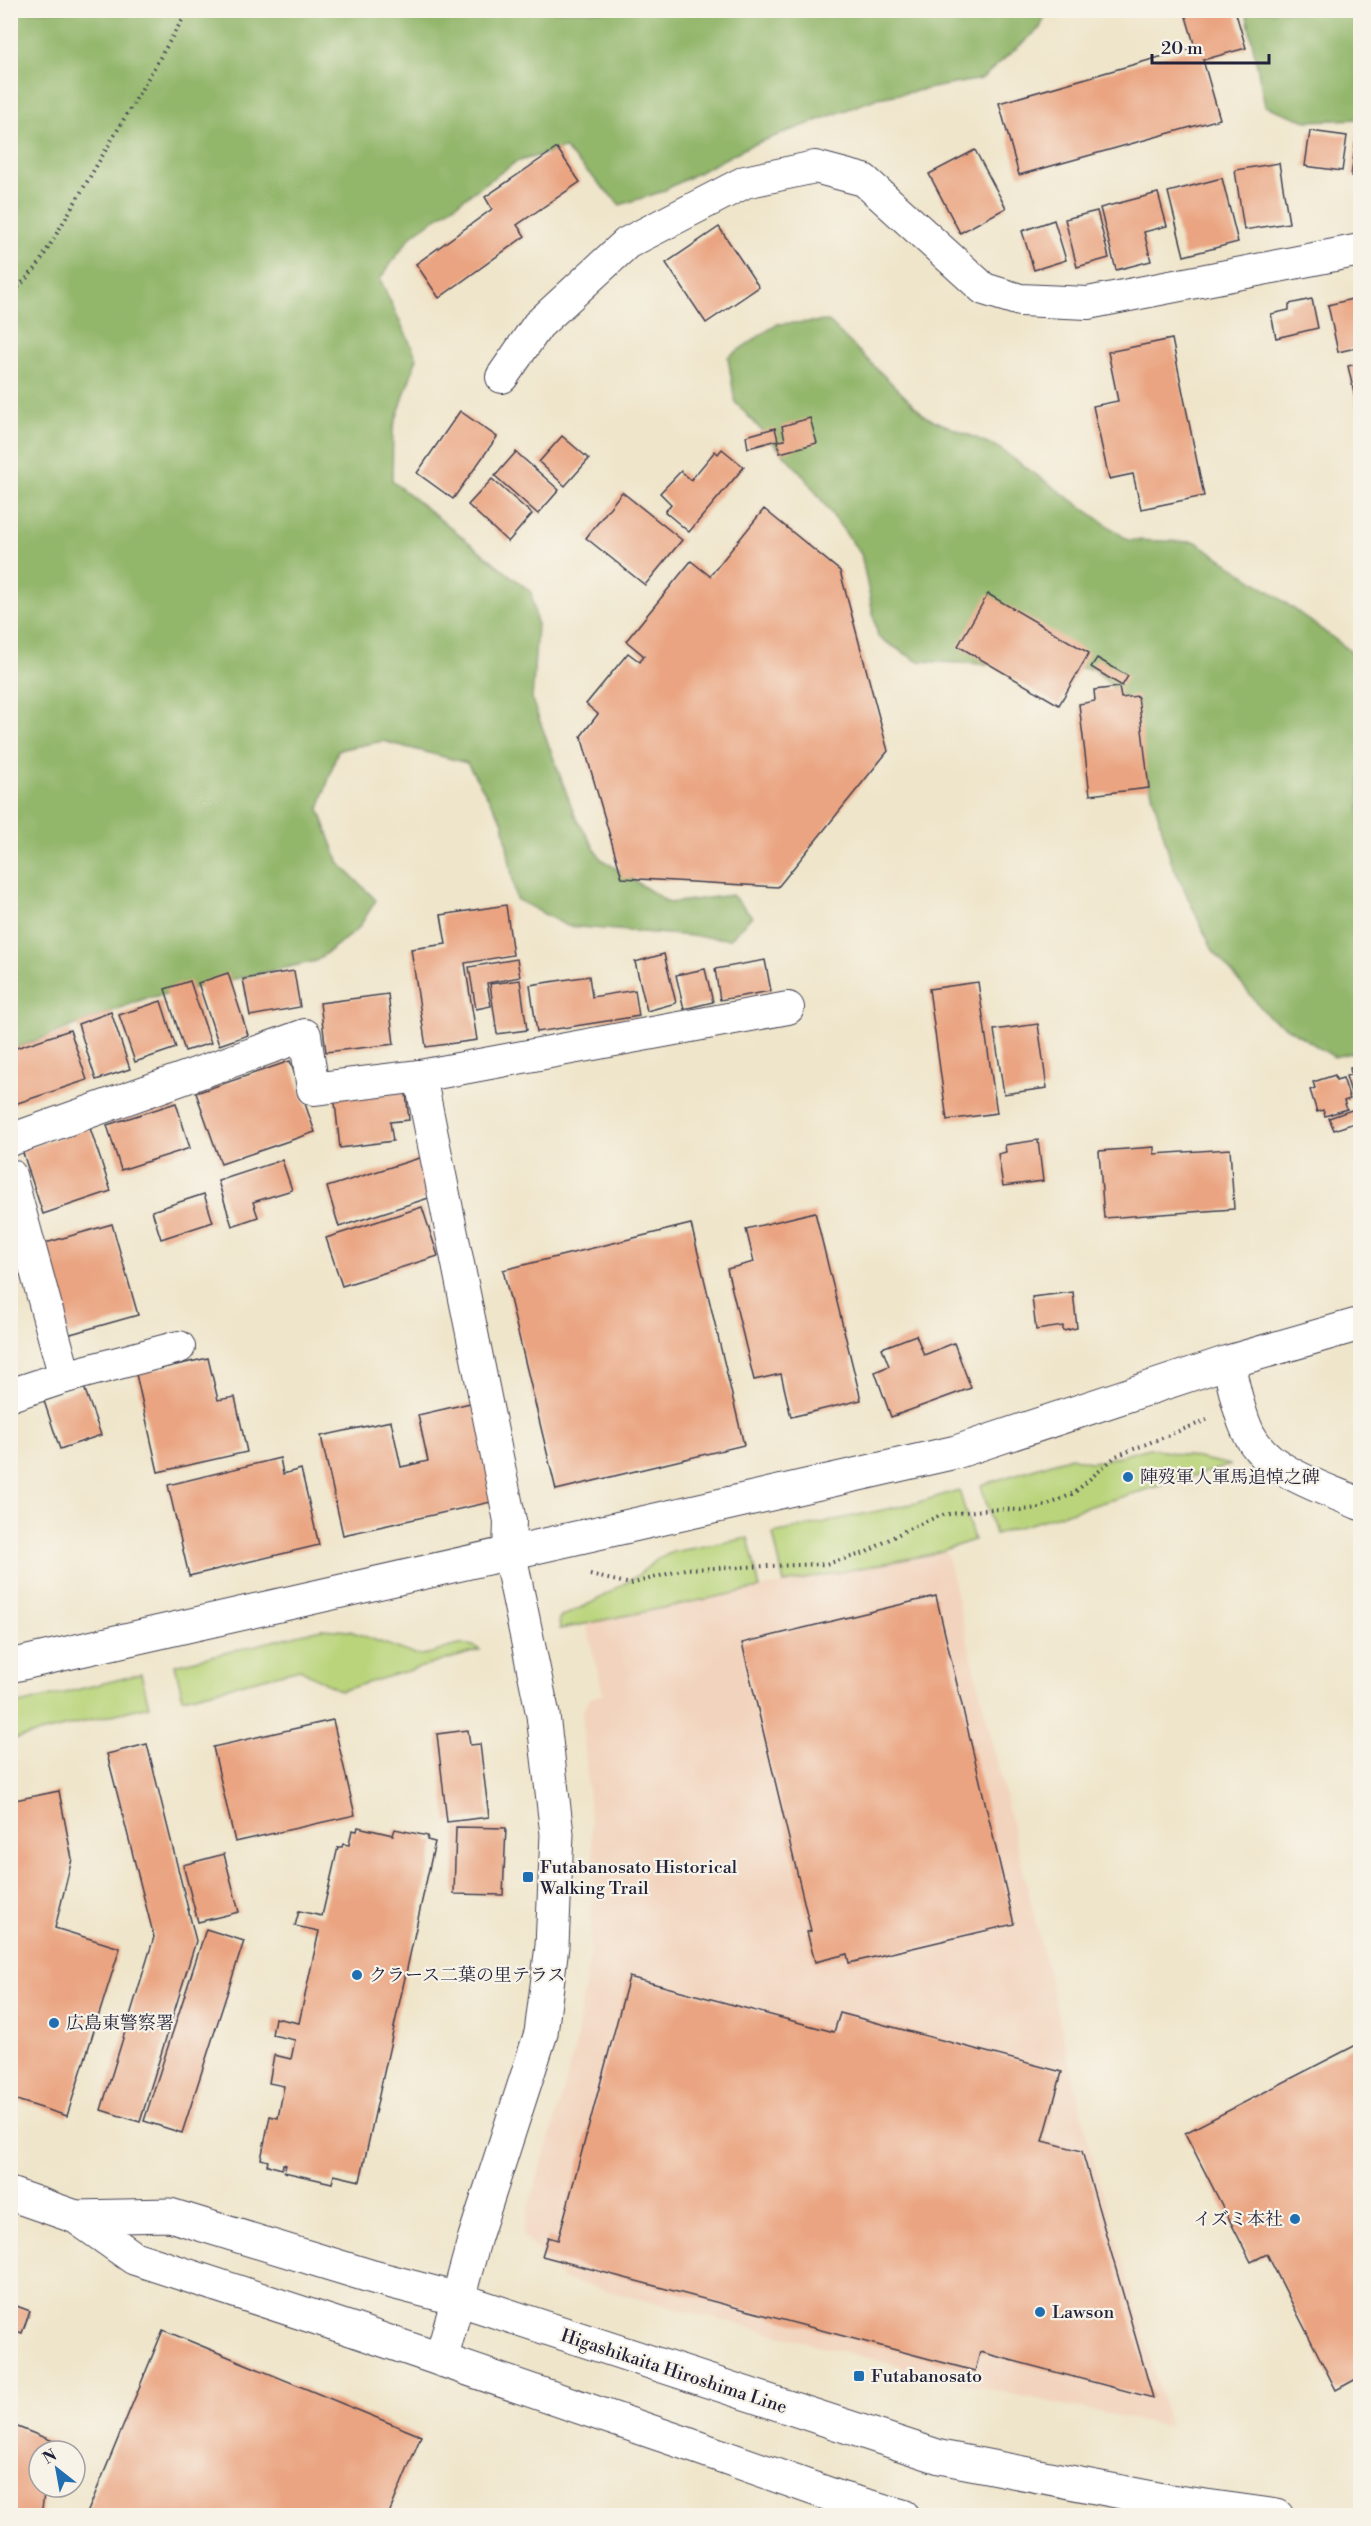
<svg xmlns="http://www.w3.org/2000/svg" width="1371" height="2526" font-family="'Libre Bodoni','Noto Serif JP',serif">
<rect width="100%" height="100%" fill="#f7f3e8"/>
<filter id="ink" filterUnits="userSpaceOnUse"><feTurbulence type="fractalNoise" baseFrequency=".0167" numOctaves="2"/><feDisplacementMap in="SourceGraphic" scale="12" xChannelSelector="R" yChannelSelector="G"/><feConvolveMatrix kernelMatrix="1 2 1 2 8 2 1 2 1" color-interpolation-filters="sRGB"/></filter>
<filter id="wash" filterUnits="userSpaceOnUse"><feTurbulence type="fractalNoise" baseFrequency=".008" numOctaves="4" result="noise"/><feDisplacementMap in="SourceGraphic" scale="24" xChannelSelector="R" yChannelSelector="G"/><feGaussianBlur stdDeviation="1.35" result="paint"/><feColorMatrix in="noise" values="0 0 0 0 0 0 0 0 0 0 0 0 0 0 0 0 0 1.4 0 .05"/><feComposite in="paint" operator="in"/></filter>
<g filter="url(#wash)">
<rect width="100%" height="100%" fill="#efe5ca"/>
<polygon fill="#f2d4be" points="946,1551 1091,2151 1170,2427 987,2389 562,2279 523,2235 527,2212 560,2104 576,2042 590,1953 594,1868 582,1712 589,1698 603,1694 586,1624"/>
<g fill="#b9d47a" stroke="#6e7b5a" stroke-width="1.5">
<polygon points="1150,1448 1231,1465 995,1534 981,1485 1071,1457 1089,1462 1101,1461"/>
<polygon points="959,1490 974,1540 932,1554 784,1583 773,1533 916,1503"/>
<polygon points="748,1538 760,1588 560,1629 559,1619 563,1616 593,1602 634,1578 658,1559 673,1552"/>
<path d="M322,1629l28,2 66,24c21,2 45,-20 64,-5l-140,41 -40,-22 -117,29 -8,-33z"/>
<polygon points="141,1674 149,1706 11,1740 11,1706"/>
</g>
<g fill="#92b66a" stroke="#5a6c52" stroke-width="1.5">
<polygon points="11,11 1047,11 1040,28 981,79 878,98 749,146 661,192 620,205 564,148 516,162 411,236 380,279 417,358 393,428 392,481 531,592 537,625 532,700 575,816 601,859 669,903 732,895 752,916 730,939 567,926 516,899 503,822 467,763 383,741 338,750 319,809 339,863 376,900 358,929 316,961 144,999 11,1050"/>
<polygon points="1246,11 1360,11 1360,119 1306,121 1265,106"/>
<polygon points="828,321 926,417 997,447 1128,540 1196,542 1275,595 1352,652 1360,668 1360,1051 1334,1057 1268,1016 1212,949 1171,861 1126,700 1094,669 917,661 878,637 861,554 803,475 735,402 728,357 777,324"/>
</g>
<g id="blocks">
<g fill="#eaa481">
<polygon points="1184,10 1235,10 1246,48 1203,60 1220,119 1019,175 999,103 1195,47"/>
<polygon points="1310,131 1347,136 1342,171 1305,166"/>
<polygon points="1357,132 1360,133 1360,177 1351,176"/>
<polygon points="557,148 580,182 517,225 525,236 439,298 416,264 492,209 485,197"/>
<polygon points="975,150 1006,208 960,233 929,174"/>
<polygon points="1279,163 1289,223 1244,230 1235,170"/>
<polygon points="1222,178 1238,242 1184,256 1168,192"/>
<polygon points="1158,193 1167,226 1144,232 1151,261 1116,270 1100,208"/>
<polygon points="1097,211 1109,258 1077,267 1065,219"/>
<polygon points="1054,220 1066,260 1034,270 1022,231"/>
<polygon points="719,227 759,287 706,323 666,263"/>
<polygon points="1360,297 1360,328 1355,329 1360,347 1338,352 1328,305"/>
<polygon points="1312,299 1318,328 1276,338 1271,314 1289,310 1289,304"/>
<polygon points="1172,339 1204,496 1141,509 1133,474 1109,479 1093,406 1118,401 1108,352"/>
<polygon points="1360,363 1360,421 1348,366"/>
<polygon points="460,411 497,437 453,499 417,473"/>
<polygon points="810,418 817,443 780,453 778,441 785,440 782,426"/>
<polygon points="775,428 778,440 748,448 746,436"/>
<polygon points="562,436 589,459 565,486 539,462"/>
<polygon points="722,449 744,467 689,532 665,512 671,504 660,493 681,471 691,480 715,451 718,454"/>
<polygon points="516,452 559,490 538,514 495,476"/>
<polygon points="492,479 532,514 508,542 468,505"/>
<polygon points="622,492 682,540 645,585 586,538"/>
<polygon points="764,509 840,571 888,751 778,887 622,878 581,736 598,714 586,704 628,653 640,662 644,656 626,641 691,561 710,576"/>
<polygon points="988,594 1089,653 1059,705 958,646"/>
<polygon points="1097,658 1128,676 1122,686 1091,667"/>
<polygon points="1119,687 1121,698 1138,696 1149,788 1090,795 1079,704 1095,701 1094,690"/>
<polygon points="506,905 513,955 465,963 477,1040 426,1047 411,949 446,944 441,915"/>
<polygon points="664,954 676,1003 647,1011 635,962"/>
<polygon points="517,959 520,977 487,983 491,1006 476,1009 469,967"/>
<polygon points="765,960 771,991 720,1000 715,969"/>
<polygon points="705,969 713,1002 684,1009 676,975"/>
<polygon points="294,971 300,1007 250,1016 243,979"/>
<polygon points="228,973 248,1035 219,1045 198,983"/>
<polygon points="589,976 592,997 635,990 639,1016 537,1032 530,985"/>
<polygon points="520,980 527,1030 497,1034 490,984"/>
<polygon points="190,981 211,1043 185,1051 165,989"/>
<polygon points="978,982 997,1113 947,1120 929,989"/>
<polygon points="388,994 394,1044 326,1052 320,1003"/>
<polygon points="161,1001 176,1048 135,1062 119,1015"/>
<polygon points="111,1012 130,1069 96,1080 78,1024"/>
<polygon points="1038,1024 1047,1088 1004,1094 994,1030"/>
<polygon points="70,1030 87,1080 12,1105 10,1050"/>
<polygon points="290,1061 315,1132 221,1164 196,1093"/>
<polygon points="1360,1065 1360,1096 1353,1099 1346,1076 1351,1075 1350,1068"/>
<polygon points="1335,1075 1336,1080 1343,1078 1350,1099 1344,1101 1347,1109 1325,1116 1323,1110 1317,1112 1310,1090 1315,1088 1313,1082"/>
<polygon points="405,1085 409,1120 390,1122 393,1141 340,1148 334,1094"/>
<polygon points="176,1103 190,1148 121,1170 107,1125"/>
<polygon points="1360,1107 1360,1121 1334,1130 1329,1118"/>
<polygon points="90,1128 111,1191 43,1214 22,1150"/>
<polygon points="1038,1140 1043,1181 1003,1186 998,1154 1006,1152 1005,1145"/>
<polygon points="1154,1147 1154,1154 1230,1149 1234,1209 1104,1218 1099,1151"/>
<polygon points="426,1156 438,1195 339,1227 327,1187"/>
<polygon points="282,1160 292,1190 253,1202 258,1217 232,1226 218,1181"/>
<polygon points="204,1194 213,1222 161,1239 152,1211"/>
<polygon points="422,1207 438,1256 342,1286 326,1238"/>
<polygon points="815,1212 861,1400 791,1417 781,1374 754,1380 727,1269 754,1262 746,1229"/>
<polygon points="112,1224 138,1315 67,1335 42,1244"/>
<polygon points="691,1224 744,1445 556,1490 503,1270"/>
<polygon points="1073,1292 1077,1328 1063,1331 1063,1326 1036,1330 1032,1297"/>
<polygon points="916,1335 924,1355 954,1343 971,1388 891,1417 875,1372 889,1366 882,1348"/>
<polygon points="208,1358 218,1400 235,1397 247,1452 158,1472 136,1374"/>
<polygon points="84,1387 101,1435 60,1449 44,1401"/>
<polygon points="479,1401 500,1500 343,1535 321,1436 391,1421 401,1467 428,1461 418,1415"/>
<polygon points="280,1458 283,1474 301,1469 319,1545 189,1576 168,1485"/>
<polygon points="936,1596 1014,1924 849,1963 847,1954 815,1962 807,1932 811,1931 742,1643"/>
<polygon points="333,1720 355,1815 235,1842 213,1747"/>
<polygon points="468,1730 470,1745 480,1744 489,1817 447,1822 437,1734"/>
<polygon points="147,1744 196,1941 140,2122 101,2110 154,1937 107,1754"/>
<polygon points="59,1791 72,1859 55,1928 120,1948 67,2116 10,2098 10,1801"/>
<polygon points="358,1827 393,1835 395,1829 428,1836 427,1840 435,1842 360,2181 334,2175 332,2183 284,2172 286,2165 283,2164 282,2169 267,2165 268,2161 261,2159 270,2116 278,2118 284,2086 269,2083 274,2055 291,2059 295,2040 272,2035 275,2018 299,2023 319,1931 295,1926 299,1911 322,1916 338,1847 342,1847 343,1844 349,1845 352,1830 357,1831"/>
<polygon points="456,1827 506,1828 503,1895 454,1894"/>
<polygon points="224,1854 239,1912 198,1922 183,1865"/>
<polygon points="206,1929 244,1941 182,2133 144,2121"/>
<polygon points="629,1977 834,2032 840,2013 1062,2072 1043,2141 1082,2151 1153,2398 980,2352 975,2371 542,2256 548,2237 558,2240"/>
<polygon points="1360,2043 1360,2377 1336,2390 1267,2254 1251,2262 1185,2133"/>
<polygon points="14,2305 30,2311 22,2333 10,2329 10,2314"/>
<polygon points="163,2330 421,2436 388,2516 86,2516"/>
<polygon points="10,2424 68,2447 66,2451 39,2451 39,2487 45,2487 41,2516 10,2516"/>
</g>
</g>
</g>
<g filter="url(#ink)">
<use href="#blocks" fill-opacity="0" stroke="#413f50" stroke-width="1.5"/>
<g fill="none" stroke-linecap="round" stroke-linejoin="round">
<g stroke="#413f50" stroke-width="34">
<g id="street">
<polyline points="502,377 538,325 627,243 745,182 815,167 864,180 984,289 1020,300 1088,303 1360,250"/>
<polyline points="420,1076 510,1521 509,1551"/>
<polyline points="10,1140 305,1035 313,1089 420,1076 788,1008"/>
<polyline points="10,1175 65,1377"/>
<path d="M1228,1362c5,20 9,43 17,63 16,46 75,61 115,79"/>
<polyline points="10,1395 65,1377 179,1347"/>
</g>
</g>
<g stroke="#413f50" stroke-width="35">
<g id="secondary">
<polyline points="10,1666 956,1452 1228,1362 1360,1324"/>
<polyline points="441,2360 475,2237 541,2033 552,1946 557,1834 543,1715 509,1551"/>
</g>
</g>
<g stroke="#413f50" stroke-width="35">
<g id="primary">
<polyline points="10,2194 76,2217 134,2258 354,2330 682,2442 840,2498 903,2516"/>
<polyline points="76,2217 170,2215 373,2277 458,2299 940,2457 1163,2500 1277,2516"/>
</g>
</g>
<g stroke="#413f50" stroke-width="4" stroke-dasharray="1.5 4.5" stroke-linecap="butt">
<polyline points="10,296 37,267 188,10"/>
<polyline points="590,1575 631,1584 685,1569 826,1564 865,1553 904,1531 941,1515 992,1509 1021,1510 1039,1508 1057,1501 1074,1493 1116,1456 1207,1420"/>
</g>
<use href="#street" stroke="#fff" stroke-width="32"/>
<use href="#secondary" stroke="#fff" stroke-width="33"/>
<use href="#primary" stroke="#fff" stroke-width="33"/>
</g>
</g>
<g fill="#1f6fb2" stroke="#f7f3e8" stroke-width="2">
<circle cx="1128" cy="1477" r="6"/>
<rect x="522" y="1871" width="12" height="12" rx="3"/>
<circle cx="357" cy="1975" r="6"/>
<circle cx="54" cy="2023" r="6"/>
<circle cx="1295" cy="2219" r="6"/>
<circle cx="1040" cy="2312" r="6"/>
<rect x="853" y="2370" width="12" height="12" rx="3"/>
</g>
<g text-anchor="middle" stroke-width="4.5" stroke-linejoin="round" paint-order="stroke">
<g font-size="18" fill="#22223b" stroke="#f7f3e8" text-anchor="start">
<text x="1140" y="1483">陣歿軍人軍馬追悼之碑</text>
<text x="540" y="1873">Futabanosato Historical<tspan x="540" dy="21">Walking Trail</tspan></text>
<text x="369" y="1981">クラース二葉の里テラス</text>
<text x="66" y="2029">広島東警察署</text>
<text x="1283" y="2225" text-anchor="end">イズミ本社</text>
<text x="1052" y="2318">Lawson</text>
<text x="871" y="2382">Futabanosato</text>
</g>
<g font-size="18" fill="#22223b" stroke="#f7f3e8">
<text transform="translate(674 2371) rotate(18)" y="6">Higashikaita Hiroshima Line</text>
</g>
</g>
<rect width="1371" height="2526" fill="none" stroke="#f7f3e8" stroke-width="36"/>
<g transform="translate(57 2469) rotate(329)"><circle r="28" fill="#f7f3e8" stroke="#a29fa3" stroke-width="1.5"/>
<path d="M0-4.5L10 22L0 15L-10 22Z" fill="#1f6fb2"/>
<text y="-9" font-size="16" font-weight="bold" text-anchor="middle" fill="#22223b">N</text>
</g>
<path d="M1152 54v9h117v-9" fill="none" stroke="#22223b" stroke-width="3"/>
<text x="1161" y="54" font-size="18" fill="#22223b" stroke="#f7f3e8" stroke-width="4.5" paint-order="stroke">20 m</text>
</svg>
